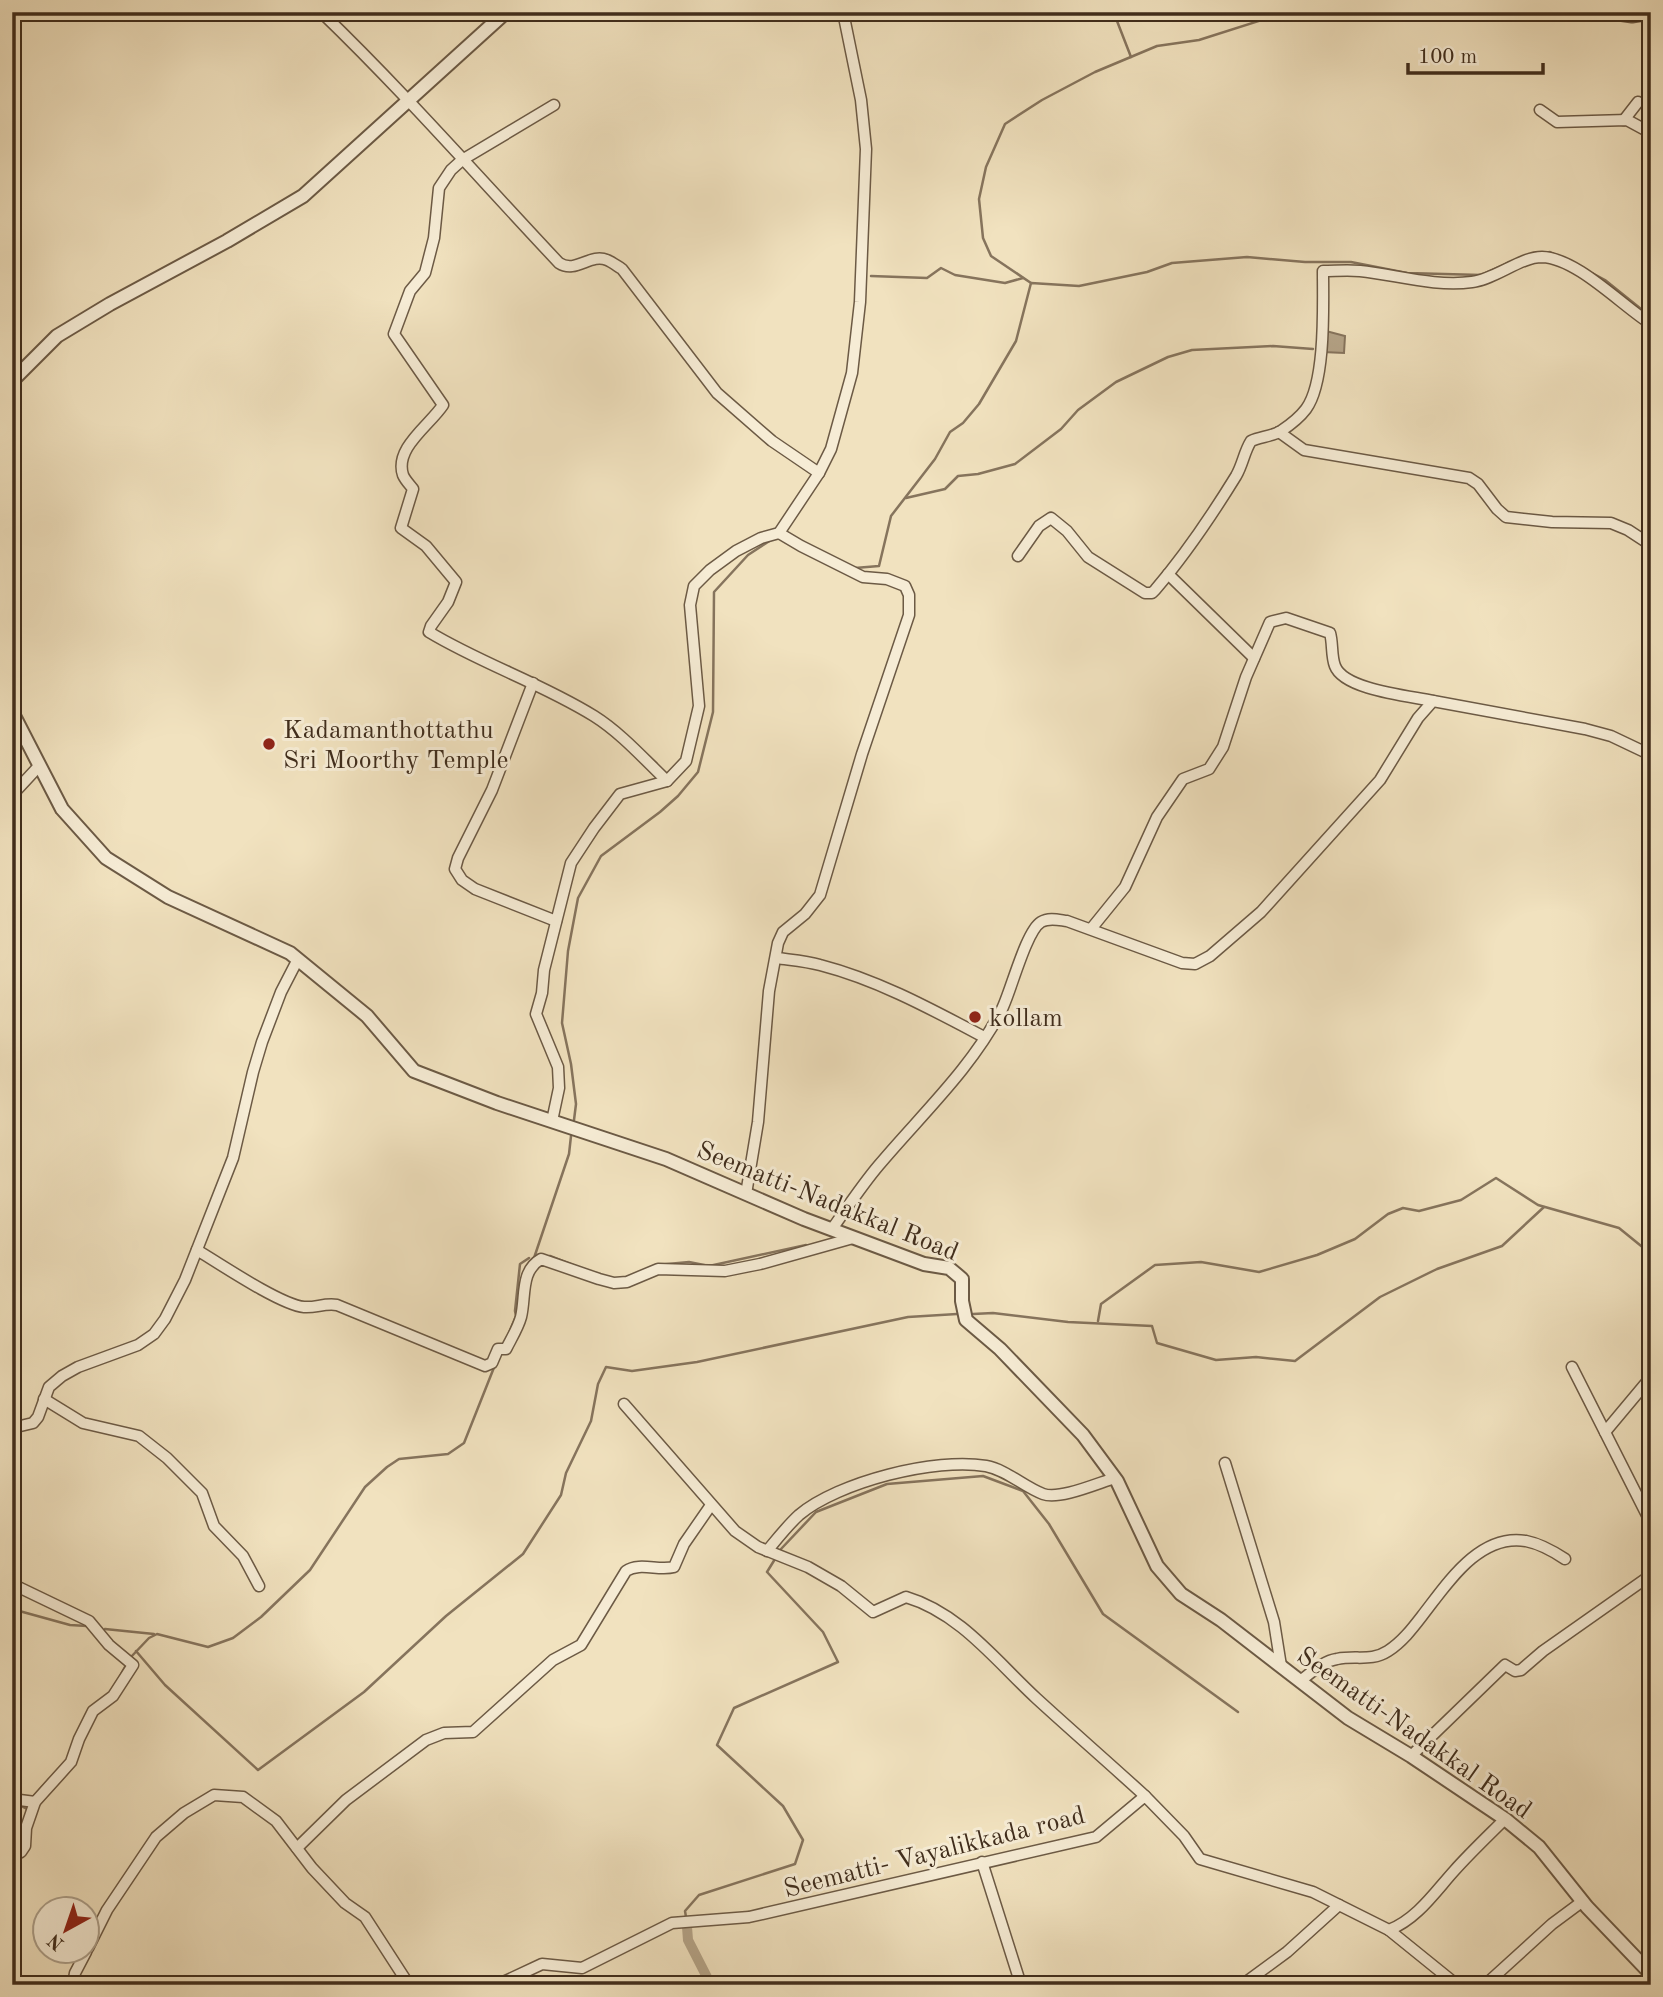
<svg xmlns="http://www.w3.org/2000/svg" width="1663" height="1997" font-family="'Old Standard TT',serif">
<rect width="100%" height="100%" fill="#f1e2bf"/>
<filter id="stains"><feTurbulence type="fractalNoise" baseFrequency=".00286" numOctaves="4"/><feColorMatrix values="0 0 0 0 .2 0 0 0 0 .09 0 0 0 0 .02 0 0 0 .5 -.17"/></filter>
<radialGradient id="worn" r=".72"><stop offset=".6" stop-color="#630" stop-opacity="0"/><stop offset="1" stop-color="#630" stop-opacity=".3"/></radialGradient>
<polygon fill="#b5a488" stroke="#86745d" stroke-width="2" points="1326,331 1345,336 1344,353 1323,352"/>
<g fill="none" stroke-linecap="round" stroke-linejoin="round">
<g stroke="#86745d" stroke-width="2.5">
<polyline points="1109,12 1117,21 1131,57"/>
<polyline points="1544,253 1550,252 1558,256"/>
<polyline points="1592,273 1605,280 1651,317"/>
<polyline points="871,276 927,278 941,268 955,275 1005,283 1023,278"/>
<polyline points="1031,283 991,256 983,238 979,199 986,167 1005,124 1042,100 1095,72 1157,46 1199,40 1287,12"/>
<polyline points="906,498 945,489 958,476 978,474 1015,464 1061,429 1078,410 1116,382 1168,357 1192,350 1273,346 1313,349"/>
<polyline points="855,568 879,566 891,516 935,459 950,432 963,423 979,404 1016,341 1031,283 1079,286 1147,272 1172,263 1247,257 1305,262 1351,262 1407,273 1481,275 1508,263"/>
<polyline points="574,1120 576,1104 571,1064 562,1023 568,951 578,898 601,856 660,812 678,796 698,772 713,712 714,592 748,555 771,540"/>
<polyline points="545,1257 550,1256 578,1267"/>
<polyline points="534,1258 569,1154 571,1136"/>
<polyline points="657,1265 689,1262 709,1266 806,1245"/>
<polyline points="973,1314 993,1313 1068,1322 1152,1326 1157,1343 1216,1360 1256,1357 1295,1361 1380,1297 1437,1269 1502,1246 1544,1207"/>
<polyline points="1098,1321 1101,1304 1155,1265 1201,1262 1259,1272 1317,1255 1355,1239 1388,1214 1403,1208 1419,1211 1461,1200 1496,1178 1538,1205 1619,1228 1651,1254"/>
<polyline points="507,1338 516,1316 515,1311 520,1264 529,1258"/>
<polyline points="1643,1362 1651,1355"/>
<polyline points="781,1549 816,1512 887,1484 983,1476 1023,1491 1049,1524 1103,1614 1238,1712"/>
<polyline points="12,1609 70,1625 87,1626"/>
<polyline points="105,1629 154,1634"/>
<polyline points="136,1651 165,1685 258,1770 364,1692 446,1616 523,1554 561,1495 566,1473 591,1421 598,1384 606,1367 632,1371 697,1362 908,1317 957,1314"/>
<polyline points="130,1658 149,1638 157,1634 208,1647 233,1638 261,1617 310,1570 365,1487 387,1467 399,1459 448,1454 464,1443 495,1365"/>
<polyline points="118,1680 126,1665"/>
<polyline points="30,1800 49,1779"/>
<polyline points="17,1804 27,1809"/>
<polyline points="12,1848 17,1845 22,1829"/>
<polyline points="686,1917 685,1911 699,1895 795,1864 803,1840 783,1806 717,1745 734,1708 838,1662 823,1632 767,1572 775,1559"/>
</g>
<polyline stroke="#b5a488" stroke-width="10" points="687,1927 688,1940 711,1985"/>
<g stroke="#6c5a45" stroke-width="13">
<g id="minor">
<path d="M321,12c83,80 159,167 238,251 17,11 31,-10 48,-3 5,2 10,6 15,9l95,124 55,48 47,32"/>
<polyline points="1597,12 1632,17 1651,14"/>
<path d="M554,105l-92,55 -11,10 -12,18 -5,50 -9,35 -15,18 -16,43 49,71c-13,20 -49,43 -40,70 2,5 7,10 10,14l-12,39 25,18 30,36 -8,20 -17,24 -2,6c53,32 112,51 165,84 27,17 50,43 73,65"/>
<polyline points="1540,110 1557,122 1627,120 1651,133"/>
<polyline points="1624,120 1638,102"/>
<polyline points="1279,432 1304,450 1469,478 1478,484 1497,509 1506,517 1552,522 1611,523 1628,530 1651,545"/>
<path d="M1018,556l21,-30 12,-8 16,13 21,26 57,36h7l3,-3c30,-35 57,-75 81,-114 7,-12 8,-24 15,-35 9,-4 22,-5 30,-10 9,-6 19,-14 25,-22 20,-27 17,-104 17,-138 12,0 25,-1 37,0 37,4 75,16 112,11 24,-3 48,-25 70,-25 35,1 80,49 109,67"/>
<polyline points="1168,574 1254,658"/>
<polyline points="533,683 492,790 458,858 455,869 462,880 475,889 556,921"/>
<polyline points="12,795 39,766"/>
<path d="M1091,929l34,-42 32,-70 26,-38 26,-10 14,-22 23,-70 24,-55 16,-4 44,15c3,10 1,23 5,33 9,24 75,30 98,35"/>
<path d="M777,958c14,2 29,3 43,7 58,15 111,44 164,72"/>
<polyline points="552,1121 559,1088 558,1067 536,1014 542,993 544,970 571,863 594,828 620,794 667,781 686,761 699,706 690,605 694,586 710,570 736,551 761,538 779,533 819,473 831,449 852,373 860,302 866,149 861,100 843,12"/>
<polyline points="746,1194 758,1122 769,991 778,943 783,932 805,914 820,895 862,754 909,615 909,595 905,586 887,579 863,577 801,546 779,533"/>
<path d="M832,1229c15,-21 30,-44 47,-64 42,-50 93,-97 123,-156 9,-18 24,-78 39,-87 8,-5 18,-2 26,-1l115,42 13,1 15,-8 51,-44 119,-132 38,-62 15,-17 152,28 26,7 40,19"/>
<path d="M197,1250c23,14 84,55 107,57 12,1 20,-4 33,-2l148,61 7,-3 6,-14h8c5,-10 12,-21 15,-32 5,-20 -1,-46 20,-58l58,20 15,4 13,-1 31,-13 67,2 35,-7 93,-26"/>
<polyline points="1572,1367 1651,1523"/>
<polyline points="44,1399 83,1423 139,1436 167,1458 202,1493 214,1526 243,1556 259,1586"/>
<path d="M624,1404l111,127 23,16 50,20 33,19 32,26 33,-15c54,16 90,64 130,101 36,33 73,65 109,98"/>
<polyline points="12,1428 33,1423 38,1417 49,1387 62,1376 78,1367 138,1345 154,1334 165,1319 185,1280 233,1158 253,1072 262,1042 281,992 298,959"/>
<polyline points="1605,1432 1651,1377"/>
<polyline points="1225,1463 1274,1622 1281,1666"/>
<path d="M767,1551c10,-12 20,-25 32,-36 39,-33 137,-58 187,-49 21,4 38,21 57,28 17,6 55,-11 72,-16"/>
<polyline points="12,1584 89,1621 109,1645 133,1665 113,1696 93,1711 79,1739 71,1762 35,1802 26,1828 25,1846 21,1852 12,1856"/>
<path d="M1300,1681c11,-8 23,-20 37,-22 19,-4 34,3 51,-8 14,-9 24,-22 34,-35 25,-32 57,-83 104,-75 15,3 27,10 39,18"/>
<polyline points="1411,1756 1505,1665 1515,1671 1521,1670 1543,1651 1651,1575"/>
<polyline points="12,1799 35,1802"/>
<path d="M297,1848l49,-48 80,-60 18,-7 29,-1 80,-72 28,-15 45,-74c13,-9 33,0 48,-4l10,-23 27,-39"/>
<polyline points="982,1862 1021,1985"/>
<polyline points="1389,1930 1457,1985"/>
<polyline points="88,1948 107,1910 156,1837 184,1813 214,1795 243,1797 276,1821 312,1868 345,1903 365,1917 409,1985"/>
<polyline points="73,1985 75,1973 86,1952"/>
<path d="M497,1985l45,-21 40,4 90,-45 77,-6 347,-80 49,-41 39,40 16,23 113,33 76,38c28,-11 46,-38 65,-59 16,-18 34,-35 51,-52"/>
<polyline points="1242,1985 1287,1952 1339,1905"/>
<polyline points="1485,1985 1552,1924 1583,1901"/>
</g>
</g>
<g stroke="#6c5a45" stroke-width="16">
<g id="tertiary">
<polyline points="12,381 57,336 110,304 227,241 303,196 506,12"/>
<polyline points="12,712 62,809 106,858 168,897 290,953 367,1016 414,1071 497,1103 666,1159 804,1219 924,1264 949,1268 962,1279 962,1301 966,1320 1000,1349 1083,1435 1117,1481 1157,1566 1181,1594 1221,1620 1348,1718 1411,1756 1505,1819 1539,1847 1587,1907 1651,1974"/>
</g>
</g>
<use href="#minor" stroke="#f6ecd5" stroke-width="10"/>
<use href="#tertiary" stroke="#f6ecd5" stroke-width="12"/>
</g>
<g fill="#8f2418" stroke="#f6ecd5" stroke-width="2.5">
<circle cx="269" cy="744" r="7"/>
<circle cx="975" cy="1017" r="7"/>
</g>
<g text-anchor="middle" stroke-width="6" stroke-linejoin="round" paint-order="stroke">
<g font-size="26" fill="#402d1c" stroke="#f6ecd5" text-anchor="start">
<text x="283" y="738">Kadamanthottathu<tspan x="283" dy="30">Sri Moorthy Temple</tspan></text>
<text x="989" y="1026">kollam</text>
</g>
<g font-size="26" fill="#402d1c" stroke="#f6ecd5">
<text transform="translate(828 1200) rotate(22)" y="9">Seematti-Nadakkal Road</text>
<text transform="translate(1415 1732) rotate(35)" y="9">Seematti-Nadakkal Road</text>
<text transform="translate(934 1851) rotate(-14)" y="9">Seematti- Vayalikkada road</text>
</g>
</g>
<rect width="1663" height="1997" fill="none" stroke="#f1e2bf" stroke-width="42"/>
<rect x="14" y="14" width="1635" height="1969" fill="none" stroke="#402d1c" stroke-width="3.5"/>
<rect x="21" y="21" width="1621" height="1955" fill="none" stroke="#402d1c" stroke-width="2"/>
<g transform="translate(66 1930) rotate(220)"><circle r="33" fill="#f6ecd5" stroke="#ada08b" stroke-width="2"/>
<path d="M0-5L12 26L0 18L-12 26Z" fill="#8f2418"/>
<text y="-10" font-size="19" font-weight="bold" text-anchor="middle" fill="#402d1c">N</text>
</g>
<path d="M1408 63v10h135v-10" fill="none" stroke="#402d1c" stroke-width="3.5"/>
<text x="1418" y="63" font-size="21" fill="#402d1c" stroke="#f6ecd5" stroke-width="5" paint-order="stroke">100 m</text>
<rect width="100%" height="100%" filter="url(#stains)"/>
<rect width="100%" height="100%" fill="url(#worn)"/>
</svg>
